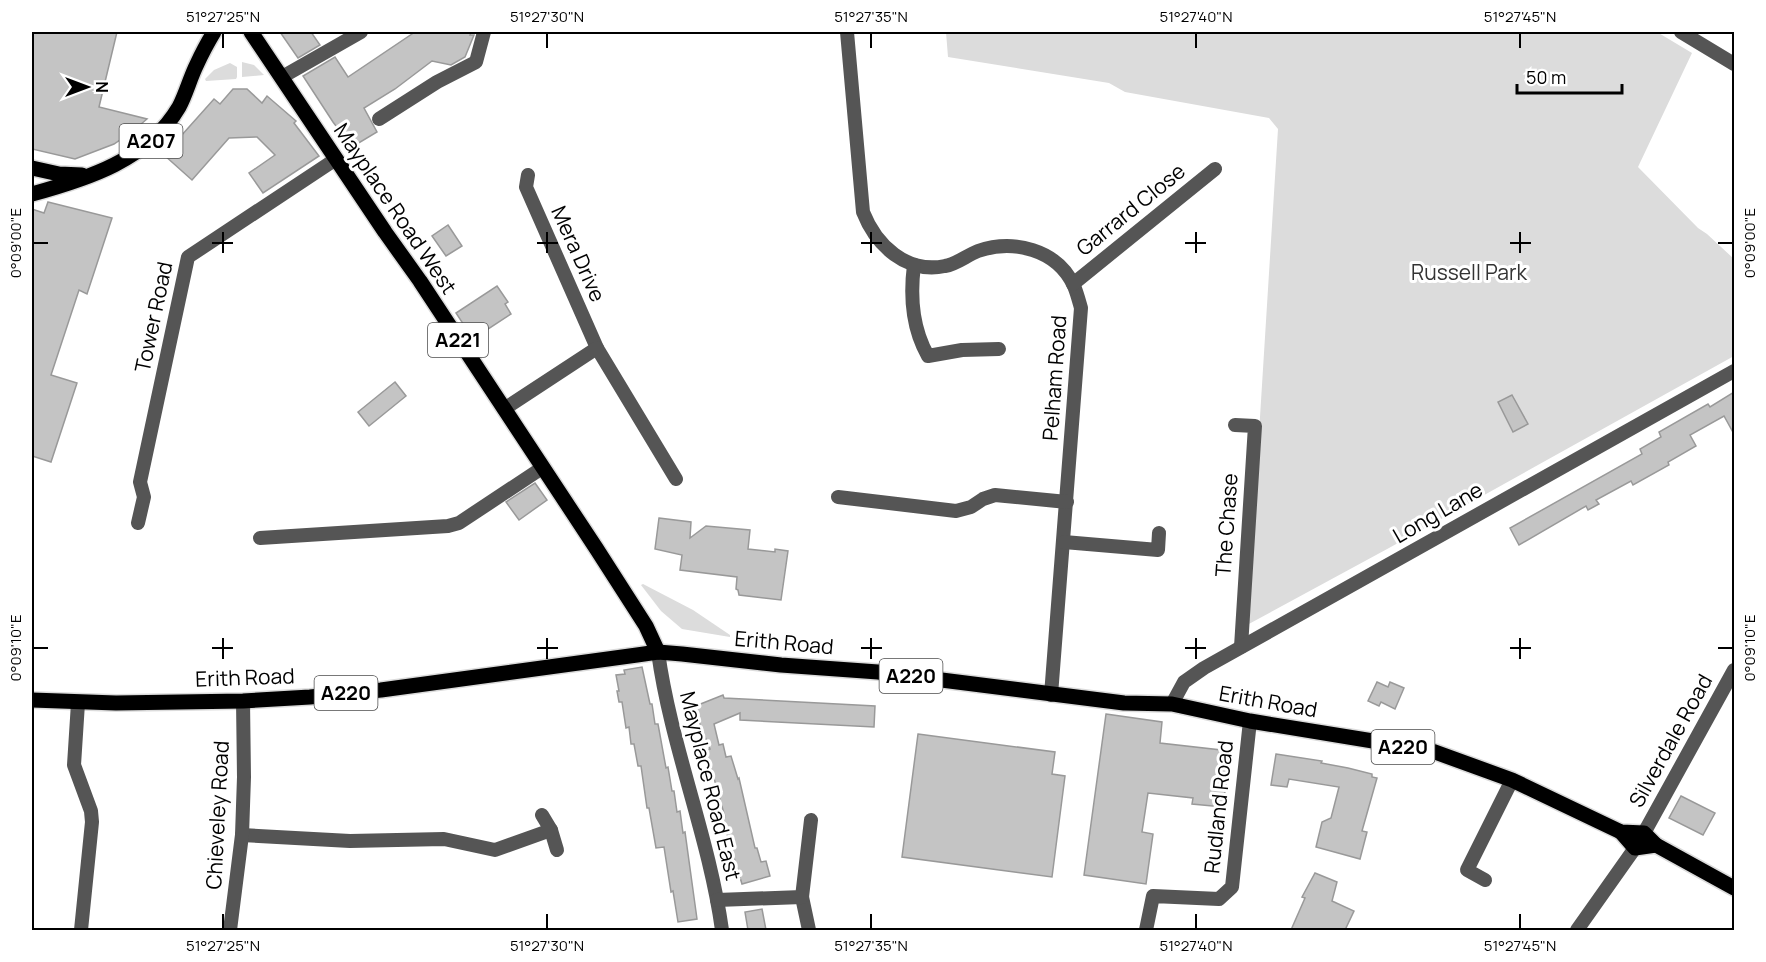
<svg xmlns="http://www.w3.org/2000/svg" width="1766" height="962" font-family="Manrope,sans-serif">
<rect width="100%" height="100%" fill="#fff"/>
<g fill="#dcdcdc">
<polygon points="946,32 1657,32 1692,53 1638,167 1698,228 1707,234 1734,259 1734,356 1389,548 1247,625 1278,129 1269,118 1125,92 1109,83 948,57"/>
<polygon points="242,62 254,65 264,75 242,77"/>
<polygon points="230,63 237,67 237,77 236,79 206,81 205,79 214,70"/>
<polygon points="643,584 693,610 730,635 730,637 682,629 661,611 641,585"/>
</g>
<g fill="#c4c4c4" stroke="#999" stroke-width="1.5">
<polygon points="32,32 117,32 99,107 147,119 133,131 114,144 75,159 32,149"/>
<polygon points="280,32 311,32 320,45 298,58"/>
<polygon points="415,32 471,32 470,35 474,35 465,57 451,65 432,61 395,89 364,108 377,132 352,147 333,122 303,76 335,57 348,77"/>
<polygon points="233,89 247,89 262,103 267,96 296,121 294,123 319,156 263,193 249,173 275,155 257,137 229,138 192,180 164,155 214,99 220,104"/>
<polygon points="48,202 112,218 87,294 79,290 51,375 77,383 51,462 32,456 32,209 44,213"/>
<polygon points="448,225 462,246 446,256 432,236"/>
<polygon points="497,286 508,302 505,304 511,314 473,339 456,313"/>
<polygon points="395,382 406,396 369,426 358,412"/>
<polygon points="1734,392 1734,434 1724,416 1690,435 1696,446 1668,462 1669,465 1633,485 1631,481 1596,500 1599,504 1588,510 1586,506 1519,545 1510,528 1642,454 1640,449 1661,437 1659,432 1708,404 1710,407"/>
<polygon points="1512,395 1528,424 1513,432 1498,402"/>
<polygon points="535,483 547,500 519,520 506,502"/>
<polygon points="659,518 691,522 690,538 706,526 750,530 748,549 775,552 775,549 788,551 781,600 739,595 738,590 736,589 737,577 680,570 682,555 655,549"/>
<polygon points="642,667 650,704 652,704 655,724 658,724 666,768 668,767 672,791 674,791 677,812 680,811 683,833 685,832 697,919 678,922 673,891 671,892 664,847 656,848 649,808 647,808 641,766 638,766 634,744 631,744 629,727 626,728 622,702 619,702 617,691 619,691 616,675 625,674 624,670"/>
<polygon points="1377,682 1388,687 1390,682 1404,688 1395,709 1381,702 1379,706 1368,701"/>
<polygon points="723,695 724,698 875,706 874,727 740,720 740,713 714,724 719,745 723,744 726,757 731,756 738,779 739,778 755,848 757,848 761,862 766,861 770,876 742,884 722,818 725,817 706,750 710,749 693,707"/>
<polygon points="1106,714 1162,722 1160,743 1230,751 1223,807 1192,804 1193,798 1148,793 1142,832 1153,834 1146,884 1084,875"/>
<polygon points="918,734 1055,752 1052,774 1065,776 1052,877 902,857"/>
<polygon points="1276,754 1322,761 1321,763 1348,768 1372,774 1372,777 1377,778 1362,831 1367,832 1360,859 1316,847 1322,822 1331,818 1339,787 1289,779 1287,787 1271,785"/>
<polygon points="1681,796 1715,813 1703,835 1669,818"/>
<polygon points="1315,873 1337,882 1332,901 1354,911 1345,930 1291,930 1305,898 1302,897"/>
<polygon points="762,909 766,930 748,930 745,912"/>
</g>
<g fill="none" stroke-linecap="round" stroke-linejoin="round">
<g stroke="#dbdbdb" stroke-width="18">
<g id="major">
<polyline points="251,32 385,232 420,281 596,548 646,626 658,652"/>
<polyline points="32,168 59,174 82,175"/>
<path d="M32,194c55,-15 116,-34 147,-87 7,-13 11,-29 18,-43 5,-11 11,-22 17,-32"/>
<polyline points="32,700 116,703 243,701 310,697 381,690 637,655 658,652 682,654 781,665 878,672 1124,703 1172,704 1250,721 1373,741 1435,752 1512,780 1621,832 1644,833 1656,845 1734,888"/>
<polyline points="1621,832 1635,848 1656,845"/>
</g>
</g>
<g stroke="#555" stroke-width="14">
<path d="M847,32l16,180c13,33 43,62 82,54 12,-2 22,-11 33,-15 35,-12 79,-2 96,35 3,7 5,15 7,22l-30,387"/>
<polyline points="1681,32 1734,64"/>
<polyline points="282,77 361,32"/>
<polyline points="379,119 437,82 476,62 484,32"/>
<polyline points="528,175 526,187 597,348"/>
<path d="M914,265c-4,31 -2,63 14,91l34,-6 37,-1"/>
<polyline points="1073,284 1215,169"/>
<polyline points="504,409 597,348 676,479"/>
<polyline points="1235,425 1255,426 1241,647"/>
<polyline points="838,497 956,511 971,507 983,499 995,495 1067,502"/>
<polyline points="138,523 144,497 140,482 188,257 336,159"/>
<polyline points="260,538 448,526 459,523 542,468"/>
<polyline points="1064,542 1158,550 1159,533"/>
<path d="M658,652c13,95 51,184 64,278"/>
<polyline points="78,703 74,765 91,811 92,822 81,930"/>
<polyline points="1172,704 1184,682 1204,668 1734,371"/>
<polyline points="551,830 557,850"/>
<polyline points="1644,833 1734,670"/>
<polyline points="242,835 350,841 444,839 495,850 551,830 542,815"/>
<polyline points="1485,880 1467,870 1512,780"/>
<polyline points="802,897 809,930"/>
<polyline points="717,900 802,897 811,820"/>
<polyline points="230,930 242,835 244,777 243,701"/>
<polyline points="1146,930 1153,896 1219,899 1232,887 1250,721"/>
<polyline points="1577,930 1635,848"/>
</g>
<use href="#major" stroke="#000" stroke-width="15"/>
</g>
<path fill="none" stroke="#000" stroke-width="2" d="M223,33v15M547,33v15M871,33v15M1196,33v15M1520,33v15M223,232v21M547,232v21M871,232v21M1196,232v21M1520,232v21M33,243h15M212,243h21M537,243h21M861,243h21M1185,243h21M1510,243h21M1718,243h15M223,638v21M547,638v21M871,638v21M1196,638v21M1520,638v21M33,648h15M212,648h21M537,648h21M861,648h21M1185,648h21M1510,648h21M1718,648h15M223,914v15M547,914v15M871,914v15M1196,914v15M1520,914v15"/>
<g text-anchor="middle" stroke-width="6" stroke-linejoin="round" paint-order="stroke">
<g fill="#fff" stroke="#4c4c4c" stroke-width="1.5">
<rect x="119.5" y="124" width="63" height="34" rx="4.5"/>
<rect x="428" y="323" width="60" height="34" rx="4.5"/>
<rect x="879.5" y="659" width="63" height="34" rx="4.5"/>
<rect x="314.5" y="676" width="63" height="34" rx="4.5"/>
<rect x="1371.5" y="730" width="63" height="34" rx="4.5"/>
</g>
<g font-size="20" font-weight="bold" fill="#000">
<text x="151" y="148">A207</text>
<text x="458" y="347">A221</text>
<text x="911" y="683">A220</text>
<text x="346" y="700">A220</text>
<text x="1403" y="754">A220</text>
</g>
<g font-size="21" fill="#000" stroke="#fff">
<text transform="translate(395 209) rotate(56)" y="7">Mayplace Road West</text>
<text transform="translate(1131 210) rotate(-39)" y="7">Garrard Close</text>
<text transform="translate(578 254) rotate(66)" y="7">Mera Drive</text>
<text transform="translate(154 317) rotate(-78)" y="7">Tower Road</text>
<text transform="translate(1055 378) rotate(-86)" y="7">Pelham Road</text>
<text transform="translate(1438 513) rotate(-30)" y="7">Long Lane</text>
<text transform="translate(1227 525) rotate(-86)" y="7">The Chase</text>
<text transform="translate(784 643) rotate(5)" y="7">Erith Road</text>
<text transform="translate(245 678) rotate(-2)" y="7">Erith Road</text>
<text transform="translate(1268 702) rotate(10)" y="7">Erith Road</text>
<text transform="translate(1671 741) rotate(-61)" y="7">Silverdale Road</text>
<text transform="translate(710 786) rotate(76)" y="7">Mayplace Road East</text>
<text transform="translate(1219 807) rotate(-84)" y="7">Rudland Road</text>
<text transform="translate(218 815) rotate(-87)" y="7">Chieveley Road</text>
</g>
<g font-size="21" fill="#333" stroke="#fff">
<text x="1469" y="280">Russell Park</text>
</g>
</g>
<rect width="1766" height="962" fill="none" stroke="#ffffff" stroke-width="66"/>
<g transform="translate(87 87) rotate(90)" stroke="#ffffff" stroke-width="4.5" paint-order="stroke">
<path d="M0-4.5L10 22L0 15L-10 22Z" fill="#000000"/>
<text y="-9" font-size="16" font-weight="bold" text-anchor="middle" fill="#000000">N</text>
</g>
<path d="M1517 84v9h105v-9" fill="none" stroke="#000000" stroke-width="3"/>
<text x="1526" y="84" font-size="18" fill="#000000" stroke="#ffffff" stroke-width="4.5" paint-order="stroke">50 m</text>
<rect x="33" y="33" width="1700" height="896" fill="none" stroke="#000" stroke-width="2"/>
<g font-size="15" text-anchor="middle" fill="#000">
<text x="223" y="22">51°27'25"N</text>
<text x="547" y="22">51°27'30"N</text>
<text x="871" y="22">51°27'35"N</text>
<text x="1196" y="22">51°27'40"N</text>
<text x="1520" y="22">51°27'45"N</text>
<text transform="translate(1750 243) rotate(-90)" y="5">0°09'00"E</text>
<text transform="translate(16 243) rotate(-90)" y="5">0°09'00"E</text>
<text transform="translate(1750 648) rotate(-90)" y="5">0°09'10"E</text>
<text transform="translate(16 648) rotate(-90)" y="5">0°09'10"E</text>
<text x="223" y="951">51°27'25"N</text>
<text x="547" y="951">51°27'30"N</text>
<text x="871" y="951">51°27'35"N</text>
<text x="1196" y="951">51°27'40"N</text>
<text x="1520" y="951">51°27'45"N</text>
</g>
</svg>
